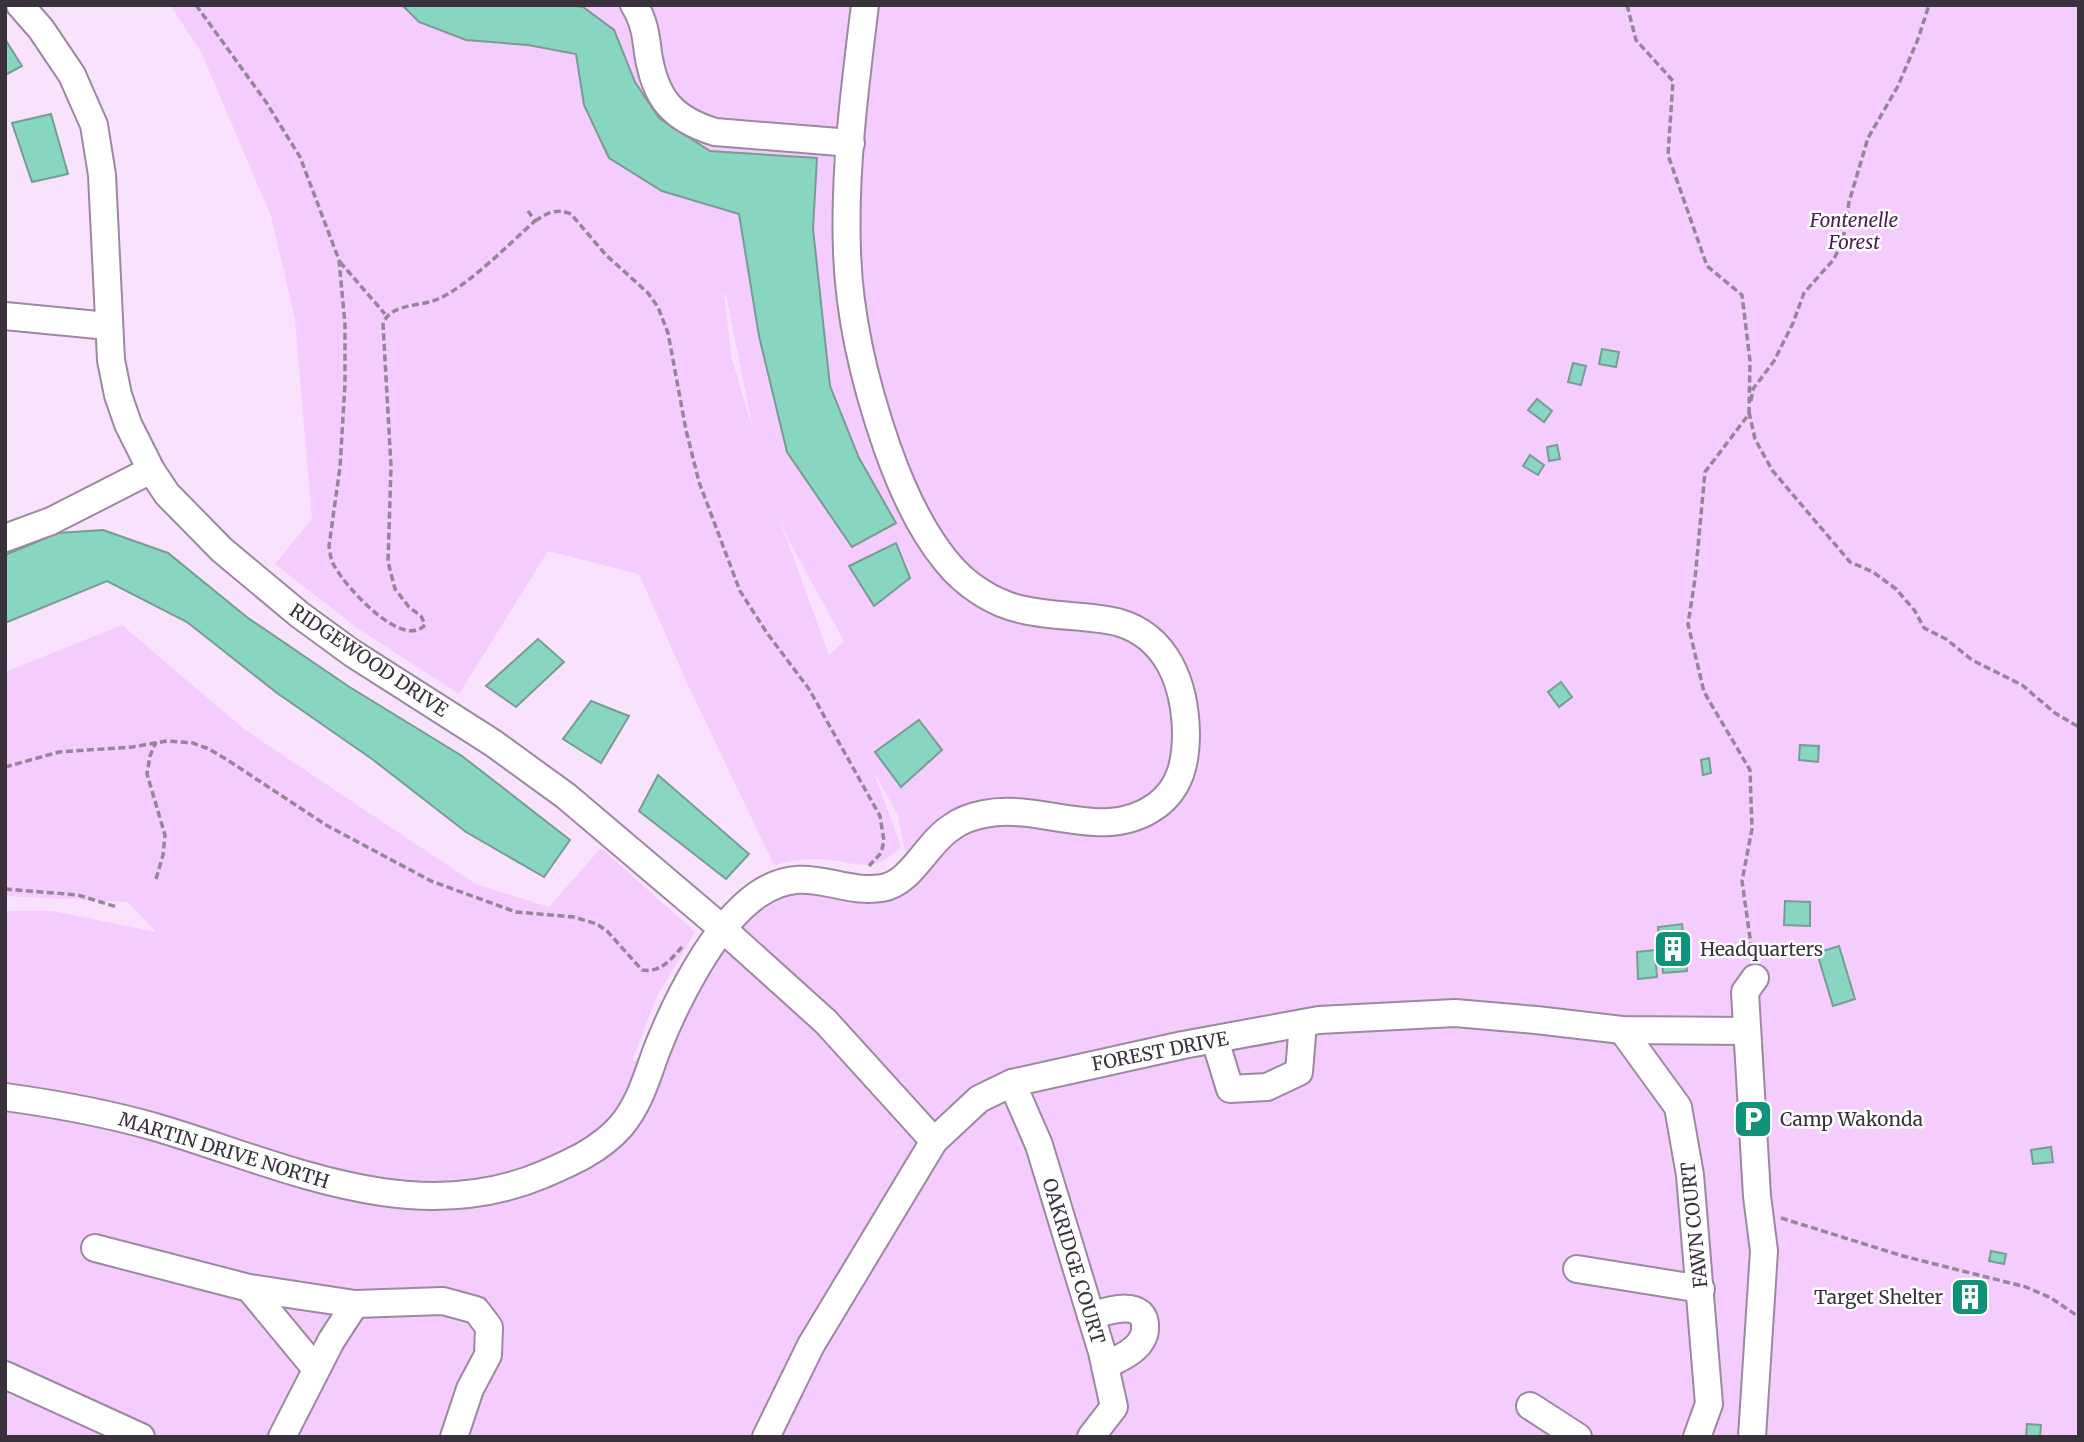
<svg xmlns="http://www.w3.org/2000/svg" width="2084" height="1442" font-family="Merriweather,serif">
<rect width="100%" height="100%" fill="#f9e2fe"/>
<path fill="#f4ccfd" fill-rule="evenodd" d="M170,5h1909v1432h-2074v-526h48l103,21 -28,-30 -123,-6v-224l117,-47 122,104 125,84 107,71 73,23 52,-59 94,84 -38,64 -25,65 7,-1 27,-64 20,-36 55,-60 136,-20 30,-17 -9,-48 -25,-45 28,76c-28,33 -52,12 -88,13 -13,0 -26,3 -39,6l-87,-182 -48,-109 -91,-23 -89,143 -102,-66 -82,-64 37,-45 -17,-200 -24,-103 -70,-164zM724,294l2,1 27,135 -21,-71zM776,510l12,29 56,102 -15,14z"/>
<g fill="#88d6c1" stroke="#779d92" stroke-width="2">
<polygon points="402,5 569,5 583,7 614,30 635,82 659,118 710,151 817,158 813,229 830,386 859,458 896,523 852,547 787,452 759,336 739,214 662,191 609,158 584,105 576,54 528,45 466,40 419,22"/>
<polygon points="5,39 22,66 5,75"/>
<polygon points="51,114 68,174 32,182 12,123"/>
<polygon points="1602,349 1619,352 1616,367 1599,364"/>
<polygon points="1573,363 1586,366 1581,385 1568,382"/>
<polygon points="1537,399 1552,411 1544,422 1528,410"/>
<polygon points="1557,445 1560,459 1549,461 1547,447"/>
<polygon points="1530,455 1544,465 1538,475 1523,466"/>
<polygon points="103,530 168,553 248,618 348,686 462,756 570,840 544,877 466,832 372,759 277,693 187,622 107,581 5,623 5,555 58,533"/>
<polygon points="896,543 910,578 874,606 849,566"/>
<polygon points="538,639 564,662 516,707 486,686"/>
<polygon points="1561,682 1572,697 1559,707 1548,692"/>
<polygon points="591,701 629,716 601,763 563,739"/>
<polygon points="919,720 942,750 901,787 875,752"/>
<polygon points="1800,745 1819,746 1818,762 1799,760"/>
<polygon points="1709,758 1711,773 1703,775 1701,760"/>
<polygon points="658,775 749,854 726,879 639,811"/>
<polygon points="1785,901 1810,902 1810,926 1784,925"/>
<polygon points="1682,924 1687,971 1663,973 1658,927"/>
<polygon points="1839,946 1855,999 1833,1006 1817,953"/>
<polygon points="1655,950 1657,977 1638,979 1637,952"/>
<polygon points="2051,1147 2053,1162 2033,1164 2031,1150"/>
<polygon points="1991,1251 2006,1254 2004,1264 1989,1261"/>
<polygon points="1968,1283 1983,1293 1973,1310 1957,1301"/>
<polygon points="2027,1424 2041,1425 2040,1437 2026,1437"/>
</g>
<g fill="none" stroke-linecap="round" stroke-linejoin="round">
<g stroke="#9c88a1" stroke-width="30">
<g id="minor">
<polyline points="20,5 41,29 72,75 94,125 102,175 111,360 118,395 128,424 151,470 167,494 222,550 300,615 352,653 493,743 566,796 724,930 826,1022 934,1141"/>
<path d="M634,5c10,15 12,31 14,48 7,45 24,66 67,79l136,11"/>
<polyline points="5,316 108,326"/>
<polyline points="5,538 51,521 151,470"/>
<polyline points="1622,1030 1678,1107 1690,1175 1709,1404 1697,1437"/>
<polyline points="1215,1040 1230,1089 1267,1087 1299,1072 1303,1023"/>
<polyline points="1012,1083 1039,1145 1102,1352 1114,1407 1091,1437"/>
<path d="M5,1097c51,7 101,16 150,30 126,37 256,103 387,48 30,-13 58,-25 79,-49 18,-21 26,-49 35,-74 19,-49 57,-126 101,-157 49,-34 80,0 125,-7 30,-5 45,-46 70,-61 9,-7 22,-11 32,-13 58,-12 119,30 172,-8 25,-18 30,-45 30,-73 -1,-48 -18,-97 -69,-111 -30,-7 -62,-5 -93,-12 -30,-6 -59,-25 -78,-49 -27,-33 -45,-74 -59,-114 -22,-63 -38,-129 -40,-196 -3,-81 8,-165 18,-246"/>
<polyline points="95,1248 249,1288 355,1304 443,1301 476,1310 489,1327 488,1355 470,1389 454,1437"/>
<polyline points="1577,1269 1701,1289"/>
<polyline points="249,1288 316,1369"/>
<path d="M1091,1316c18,-6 56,-18 54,13 0,7 -5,15 -10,19 -8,8 -20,12 -30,18"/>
<polyline points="5,1375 141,1437"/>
<polyline points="1530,1406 1578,1437"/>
<polyline points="282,1437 331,1341 355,1304"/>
<polyline points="766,1437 811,1345 934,1141 979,1099 1012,1083 1183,1045 1319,1020 1455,1013 1536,1020 1622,1030 1747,1031"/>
<polyline points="1752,1437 1764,1251 1757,1196 1745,992 1755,978"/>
</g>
</g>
<g stroke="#958699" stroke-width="3.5" stroke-dasharray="7 3.5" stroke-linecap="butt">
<path d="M196,5l70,97 34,55 39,103 6,64v60l-5,83 -11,79c1,8 2,15 6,21 11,20 67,83 90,58l-4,-9 -12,-9 -14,-18 -7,-27 3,-96 -8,-142c7,-21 37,-17 55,-25 30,-13 71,-55 97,-78l-7,-10"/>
<polyline points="1627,5 1636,40 1673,81 1668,155 1707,266 1742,295 1750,361 1749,414 1705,472 1695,579 1688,624 1704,692 1750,770 1752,829 1742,881 1753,959"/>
<path d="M535,221c12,-8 21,-13 36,-7l35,41 42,38 10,14 10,26 18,97 13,52 41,109 27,42 42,56 71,127 4,25 -3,12 -12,13"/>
<polyline points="340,262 385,314"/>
<polyline points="1751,401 1753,389 1774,361 1793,323 1804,293 1834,259 1843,240 1849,202 1868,138 1898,86 1918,39 1929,5"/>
<polyline points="1749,412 1755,439 1772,470 1850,562 1873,572 1896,589 1915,611 1924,628 1946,639 1972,660 2022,685 2055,713 2079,727"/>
<path d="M5,767l54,-15 73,-5 35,-6 26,2 16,6 17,10 100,66 105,56 85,31 58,5 23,7 10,7 35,39c19,3 28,-10 40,-23"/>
<polyline points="156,879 163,855 165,835 147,774 150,756 156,742"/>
<polyline points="5,889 78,895 117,907"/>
<polyline points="1781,1218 1903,1256 2026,1287 2051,1298 2079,1317"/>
</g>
<use href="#minor" stroke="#fff" stroke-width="26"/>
</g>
<defs>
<g id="building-square" transform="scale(2.0125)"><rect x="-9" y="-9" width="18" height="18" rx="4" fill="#109179" stroke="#fff"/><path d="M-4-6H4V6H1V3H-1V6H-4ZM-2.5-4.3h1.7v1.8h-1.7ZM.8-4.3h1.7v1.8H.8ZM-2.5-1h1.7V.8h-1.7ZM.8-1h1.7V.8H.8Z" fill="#fff"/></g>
<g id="parking-square" transform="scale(2.0125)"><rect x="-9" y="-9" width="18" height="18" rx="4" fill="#109179" stroke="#fff"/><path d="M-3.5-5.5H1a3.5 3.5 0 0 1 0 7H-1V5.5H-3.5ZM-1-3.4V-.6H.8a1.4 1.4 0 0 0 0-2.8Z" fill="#fff"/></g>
</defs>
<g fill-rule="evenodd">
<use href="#building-square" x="1673" y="949"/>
<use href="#parking-square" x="1753" y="1119"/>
<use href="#building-square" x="1970" y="1297"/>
</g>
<g text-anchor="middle" stroke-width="5" stroke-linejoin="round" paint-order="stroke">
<g font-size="19" font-style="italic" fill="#4d1b58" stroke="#fff">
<text x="1854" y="227">Fontenelle<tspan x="1854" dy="22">Forest</tspan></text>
</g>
<g font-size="19" fill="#39313b" stroke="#fff">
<text transform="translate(369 660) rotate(34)" y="7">RIDGEWOOD DRIVE</text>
<text transform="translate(1160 1051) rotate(-11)" y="7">FOREST DRIVE</text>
<text transform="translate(224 1150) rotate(17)" y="7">MARTIN DRIVE NORTH</text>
<text transform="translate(1694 1225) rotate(-96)" y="7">FAWN COURT</text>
<text transform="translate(1074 1261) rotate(73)" y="7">OAKRIDGE COURT</text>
</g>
<g font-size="19" fill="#39313b" stroke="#fff" text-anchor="start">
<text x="1700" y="956">Headquarters</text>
<text x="1780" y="1126">Camp Wakonda</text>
<text x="1943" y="1304" text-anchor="end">Target Shelter</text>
</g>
</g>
<rect width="2084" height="1442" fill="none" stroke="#39313b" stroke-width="14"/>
</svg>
